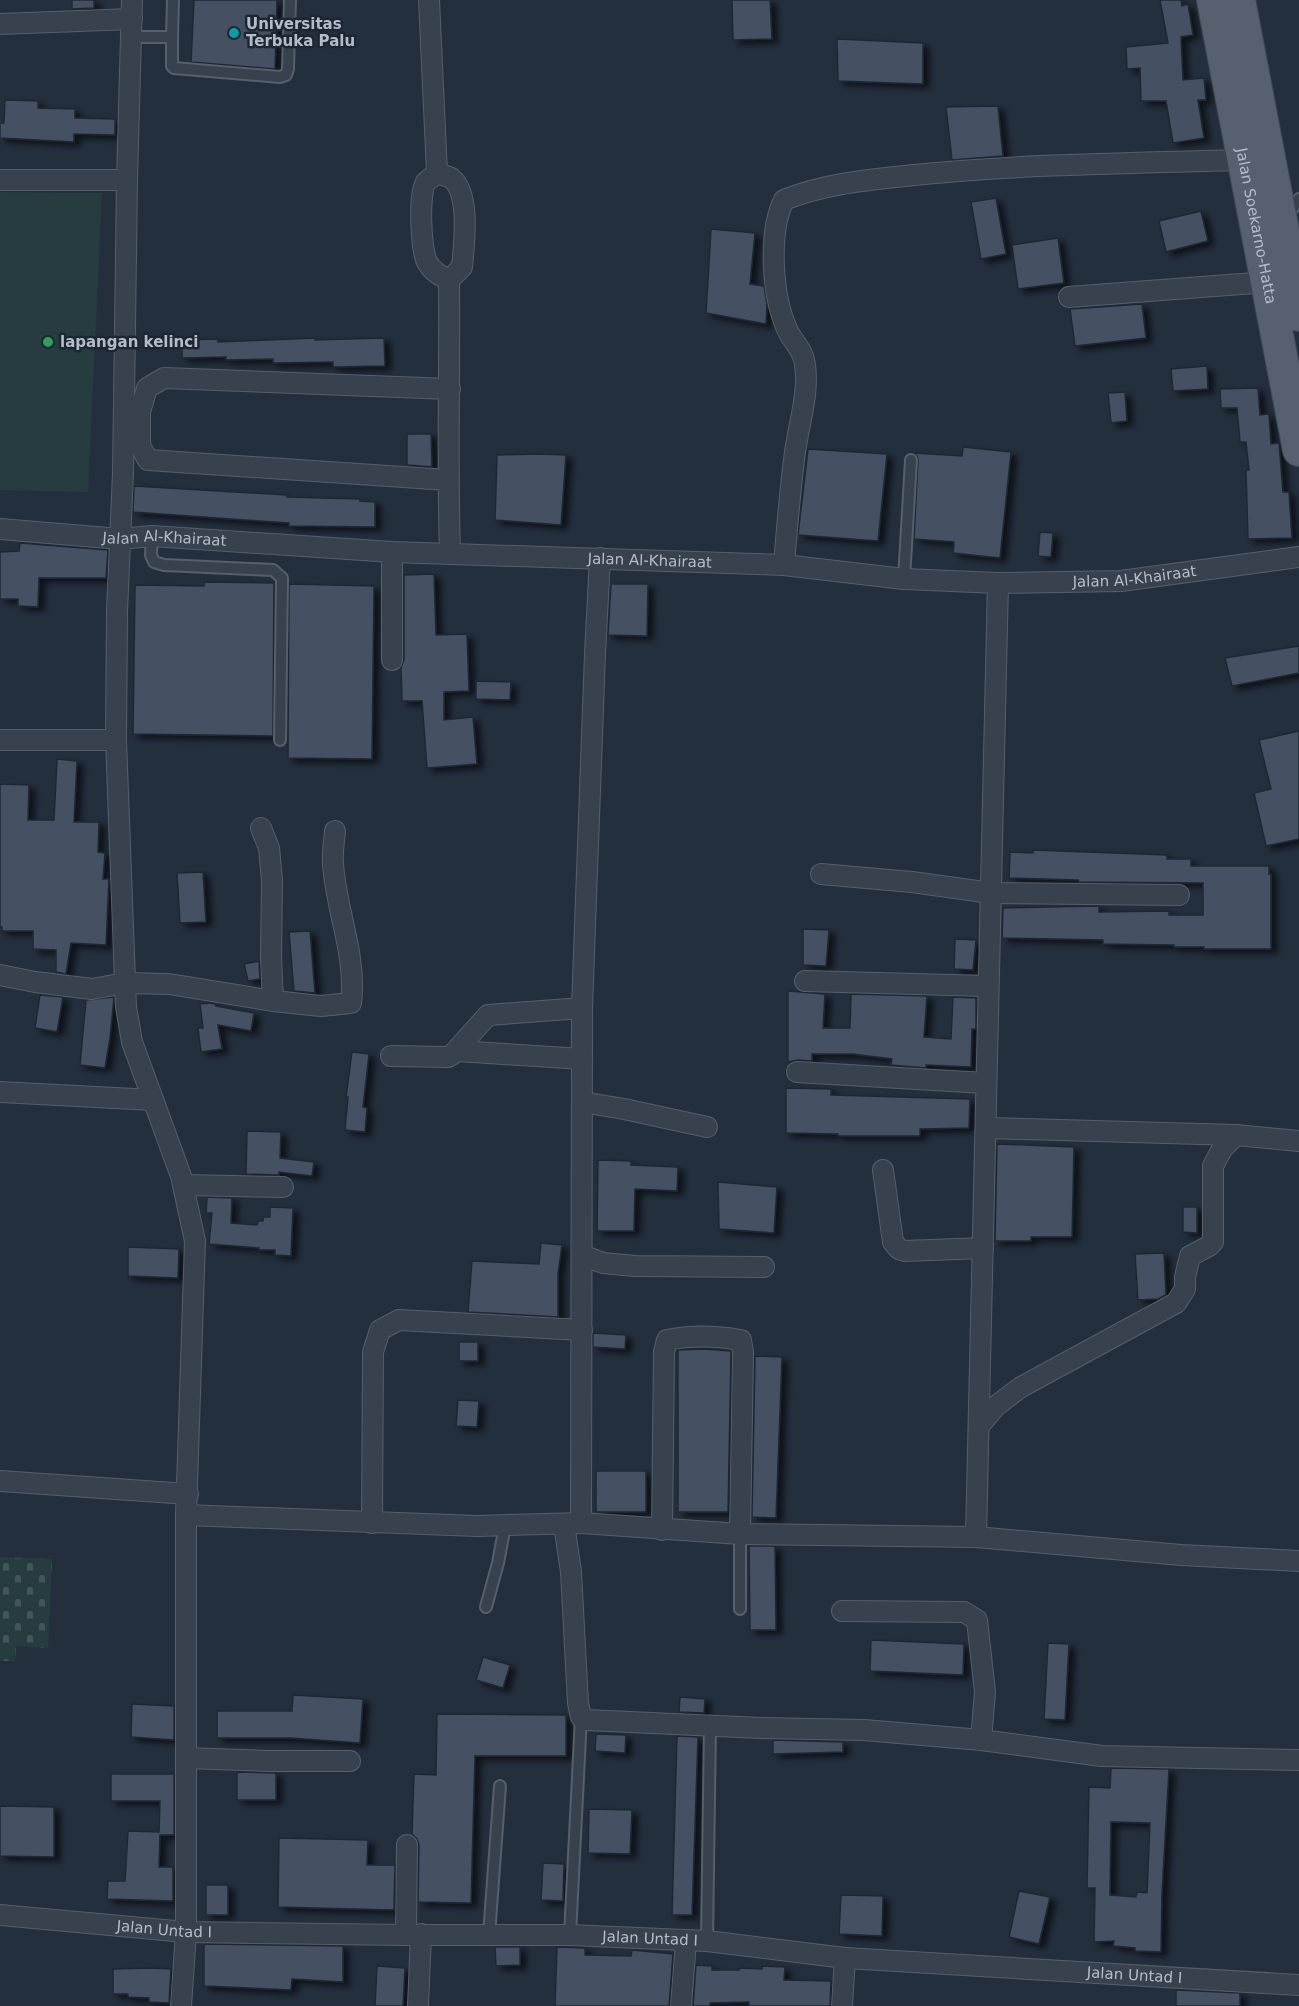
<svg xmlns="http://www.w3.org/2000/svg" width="1299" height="2006" font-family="'DejaVu Sans',sans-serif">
<defs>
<pattern id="cemetery-stones" width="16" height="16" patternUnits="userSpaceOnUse" patternTransform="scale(1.5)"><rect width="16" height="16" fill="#263c3f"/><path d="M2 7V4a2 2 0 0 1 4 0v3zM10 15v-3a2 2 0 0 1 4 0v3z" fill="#435659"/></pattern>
<filter id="shadow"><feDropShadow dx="6" dy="4" stdDeviation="3" flood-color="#0009"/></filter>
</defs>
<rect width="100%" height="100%" fill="#242f3e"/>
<polygon fill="url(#cemetery-stones)" points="0,1557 52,1559 48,1648 16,1646 15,1661 0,1661"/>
<polygon fill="#263c3f" points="0,192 102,193 88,492 0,490"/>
<g fill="#455162" stroke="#1f2835" stroke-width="1.5" fill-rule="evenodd" filter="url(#shadow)">
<polygon points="72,0 94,0 94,8 72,9"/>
<polygon points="194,0 277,0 275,69 191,62"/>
<polygon points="732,0 770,0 772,39 733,40"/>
<polygon points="1160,0 1181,0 1182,6 1188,4 1193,35 1181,37 1183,80 1204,78 1206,100 1198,100 1204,138 1173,143 1166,101 1141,101 1140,68 1127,69 1126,47 1168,43"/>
<polygon points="837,39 923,43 923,84 838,81"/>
<polygon points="5,100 38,101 38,108 75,109 75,118 115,119 115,135 74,134 74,142 0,138 0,123 4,123"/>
<polygon points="998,106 1003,156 952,160 946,107"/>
<polygon points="996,198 1006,254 981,259 971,202"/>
<polygon points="1201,211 1208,241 1166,252 1159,221"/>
<polygon points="711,229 755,233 750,284 764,286 767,304 766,324 706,313"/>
<polygon points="1058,238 1064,283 1018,289 1012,245"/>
<polygon points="1142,304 1146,338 1075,346 1070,309"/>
<polygon points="315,338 315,340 384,338 385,366 333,367 333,362 273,363 273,359 226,360 226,357 182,358 182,340 218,339 218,342"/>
<polygon points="1207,366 1208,389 1173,391 1171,369"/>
<polygon points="1258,388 1260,415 1269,414 1271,444 1279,443 1283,492 1289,492 1292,538 1248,539 1246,470 1249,470 1246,442 1240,442 1237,408 1221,408 1220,389"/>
<polygon points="1125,392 1127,421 1111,423 1108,393"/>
<polygon points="407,434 431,434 432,467 407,465"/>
<polygon points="963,447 1011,452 1000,558 953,553 954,542 914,539 918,460 917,456 913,453 962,456"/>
<polygon points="808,449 887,454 878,541 798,535"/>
<polygon points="539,454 566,455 561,525 495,520 497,455"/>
<polygon points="134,486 287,495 287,497 360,499 360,501 375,502 375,527 289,526 289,523 133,512"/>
<polygon points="1040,532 1053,533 1051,557 1038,556"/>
<polygon points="20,543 108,550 106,578 39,578 38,607 18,606 18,599 0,599 0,552 19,551"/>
<polygon points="434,574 436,635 467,634 469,691 444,692 444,720 473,717 477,764 427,768 422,701 402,701 401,667 404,660 404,575"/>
<polygon points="204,582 274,583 273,736 133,734 135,585 204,586"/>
<polygon points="289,584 374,586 372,759 288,758"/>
<polygon points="611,584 648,584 647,636 608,635"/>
<polygon points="1299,646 1299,673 1232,686 1225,658"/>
<polygon points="476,681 511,682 510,700 476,699"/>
<polygon points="1299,731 1299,839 1266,846 1254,793 1271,789 1259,740"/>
<polygon points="57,759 77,761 74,822 99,822 98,852 105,853 103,879 109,879 106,945 71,943 66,974 56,972 56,950 33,949 33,931 2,931 2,927 0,927 0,784 29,785 28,820 54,820"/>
<polygon points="1033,850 1167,855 1167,859 1191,859 1191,866 1269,866 1269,874 1271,874 1271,949 1204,949 1204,947 1174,947 1174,945 1103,944 1103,940 1002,938 1003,908 1099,906 1099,912 1169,911 1169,915 1203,915 1203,883 1079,882 1078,880 1009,878 1010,852 1033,853"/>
<polygon points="203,872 206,922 180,923 177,873"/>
<polygon points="803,929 829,930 826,966 803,965"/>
<polygon points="310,931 315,993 294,991 289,932"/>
<polygon points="955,939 976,940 973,970 954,969"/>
<polygon points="259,961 260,979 248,981 244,964"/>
<polygon points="788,991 825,994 823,1028 850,1028 851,994 927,996 924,1037 951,1039 953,997 976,998 976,1029 972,1029 971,1067 926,1065 926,1068 891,1065 892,1059 852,1054 812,1054 812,1061 798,1060 788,1062"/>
<polygon points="40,995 63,997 57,1032 35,1028"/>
<polygon points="114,997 110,1038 105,1068 80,1065 86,1000"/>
<polygon points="211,1003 215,1004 216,1006 254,1013 251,1031 218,1025 222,1049 201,1052 198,1028 203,1028 200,1004"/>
<polygon points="352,1052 369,1054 363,1107 367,1108 365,1132 345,1130 348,1097 346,1097"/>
<polygon points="786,1088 831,1089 831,1095 970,1099 969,1128 920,1129 920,1136 838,1136 838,1134 786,1133"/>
<polygon points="247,1131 281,1132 280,1158 314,1162 312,1176 279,1172 279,1175 246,1174"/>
<polygon points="997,1144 1074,1147 1072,1237 1031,1237 1031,1241 995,1241"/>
<polygon points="598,1160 631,1161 631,1165 678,1167 677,1191 635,1189 634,1231 597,1231"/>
<polygon points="718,1182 777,1187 774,1233 719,1229"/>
<polygon points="207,1197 232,1198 231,1223 257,1225 258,1221 263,1221 263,1217 270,1217 270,1207 293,1208 291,1256 275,1255 275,1250 259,1250 259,1248 209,1244 212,1213 206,1213"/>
<polygon points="1183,1207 1197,1207 1197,1233 1183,1232"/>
<polygon points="541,1243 562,1245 558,1274 558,1317 468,1312 472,1261 539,1264"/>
<polygon points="128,1247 179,1249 178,1278 128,1276"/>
<polygon points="1164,1253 1166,1295 1158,1299 1138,1300 1135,1254"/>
<polygon points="593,1333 626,1335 625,1349 593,1347"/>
<rect x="459" y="1342" width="19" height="19"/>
<polygon points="704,1349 731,1351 731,1353 728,1512 678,1512 678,1350"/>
<polygon points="755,1356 782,1357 776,1518 752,1517"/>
<polygon points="458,1400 479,1401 477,1427 456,1426"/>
<rect x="596" y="1471" width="50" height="41"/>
<polygon points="749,1546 775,1546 776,1630 750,1630"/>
<polygon points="871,1640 964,1644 963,1675 870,1671"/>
<polygon points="1048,1643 1069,1644 1065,1720 1044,1719"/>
<polygon points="483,1657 510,1665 503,1688 476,1680"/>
<polygon points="293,1695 363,1699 360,1743 291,1738 217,1738 217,1711 292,1711"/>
<polygon points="680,1697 705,1699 704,1713 679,1712"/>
<polygon points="132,1704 174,1706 174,1740 131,1737"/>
<polygon points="437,1714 566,1715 566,1756 475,1756 471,1903 418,1902 419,1845 417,1839 412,1834 414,1774 436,1775"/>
<polygon points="596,1734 626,1735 625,1753 595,1751"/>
<polygon points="677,1736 698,1737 692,1915 672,1915"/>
<polygon points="773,1740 843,1742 843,1752 773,1754"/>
<path d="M1111,1768l58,1 -7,124 -1,59 -26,-1v-3l-22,-2 1,-5 -20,1 1,-54h-8l2,-101 21,1zM1111,1822l39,1 -3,70 -10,-1 -1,5 -26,-2z"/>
<polygon points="237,1772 276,1773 276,1800 237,1800"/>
<polygon points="111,1774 174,1774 174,1835 160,1835 159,1867 173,1867 173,1901 107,1899 108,1881 125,1881 128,1831 159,1832 160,1801 111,1801"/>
<polygon points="0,1806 54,1807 54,1857 0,1856"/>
<polygon points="589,1809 632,1810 630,1854 588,1853"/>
<polygon points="279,1838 368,1840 367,1865 395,1865 394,1910 278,1907"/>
<polygon points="543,1863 564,1864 563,1901 541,1900"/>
<rect x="206" y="1885" width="22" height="30"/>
<polygon points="1019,1891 1050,1897 1039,1944 1009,1937"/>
<polygon points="841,1895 883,1896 882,1936 839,1934"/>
<polygon points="204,1944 343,1946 343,1982 292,1979 291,1990 204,1986"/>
<polygon points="495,1947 520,1947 520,1965 496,1966"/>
<polygon points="557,1947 585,1948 585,1955 631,1956 632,1950 673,1954 669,2006 555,2006"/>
<polygon points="696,1965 712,1966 712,1970 739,1970 740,1968 762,1969 762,1966 785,1967 784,1980 831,1981 830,2006 749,2006 749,2002 710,2003 710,2006 693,2006"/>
<polygon points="377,1966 405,1968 403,2006 375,2006"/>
<polygon points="150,1968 171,1969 169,2003 149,2002 149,1998 128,1997 128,1994 113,1994 113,1969"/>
<polygon points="1176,1990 1240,1993 1240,2006 1176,2006"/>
</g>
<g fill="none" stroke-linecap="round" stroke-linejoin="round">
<g stroke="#565f6c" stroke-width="14">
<g id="service">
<polyline points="131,37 172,37 172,66 174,68 280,77 286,75 288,69 290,0"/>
<polyline points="172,37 173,0"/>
<polyline points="1287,216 1299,199"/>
<polyline points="152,536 151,555 154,562 164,565 273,570 282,578 280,740"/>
<polyline points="904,579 911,460"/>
<polyline points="486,1607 498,1563 505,1526"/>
<polyline points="740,1609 740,1534"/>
<polyline points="489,1935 500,1786"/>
<polyline points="570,1935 581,1717"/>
<polyline points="707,1941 710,1725"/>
</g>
</g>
<g stroke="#565f6c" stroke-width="22">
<g id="minor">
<polyline points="132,0 127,180 123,473 117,611 116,740 126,1007 132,1042 181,1176 195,1241 186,1515 186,1932 181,2006"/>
<path d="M429,0l8,173c-3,3 -8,6 -11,9 -8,12 -5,68 1,80 6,10 12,13 22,18 1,91 -2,182 1,273"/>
<polyline points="0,24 132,19"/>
<path d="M437,173c4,2 11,3 14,5 20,15 13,67 11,89l-13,13"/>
<polyline points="0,180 127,180"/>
<polyline points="1069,297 1268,282"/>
<polyline points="448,480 148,460 140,446 140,412 147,388 164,378 450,389"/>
<path id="s1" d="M0,529l120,10 32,-3 240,16 392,13 120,14 94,4 123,-2 178,-24"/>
<polyline points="392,552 392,660"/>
<path d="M784,565c3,-38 6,-76 11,-113 4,-29 14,-58 10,-87 -1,-15 -12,-22 -18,-36 -15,-33 -19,-97 -3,-129 42,-17 86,-20 130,-25 109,-11 219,-12 328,-15"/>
<polyline points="0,740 116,740"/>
<polyline points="261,828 269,848 272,880 271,958 273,1001"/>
<polyline points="821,874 912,882 991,893 1179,895"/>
<path d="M0,975l35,7 57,7 33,-6 44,1 104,17 48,5 30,-3c6,-46 -15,-93 -18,-139 -1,-11 1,-22 2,-33"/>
<polyline points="805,981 987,986"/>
<polyline points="458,1051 582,1059"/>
<polyline points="391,1056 448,1057 453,1054 488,1015 582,1008"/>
<polyline points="797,1072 985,1083"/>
<polyline points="0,1092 153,1100"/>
<polyline points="582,1102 624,1109 707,1127"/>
<polyline points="987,1128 1236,1135 1299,1141"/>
<polyline points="883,1170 893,1242 899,1249 905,1251 983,1248"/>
<polyline points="184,1185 283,1187"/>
<polyline points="582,1255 603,1263 635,1266 764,1267"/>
<polyline points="979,1426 996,1406 1021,1387 1176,1303 1185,1289 1185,1277 1190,1256 1209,1246 1213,1242 1213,1166 1222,1149 1236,1135"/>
<polyline points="0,1481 188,1494"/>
<polyline points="186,1515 477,1526 581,1523 740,1534 976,1537 1181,1555 1299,1561"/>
<polyline points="372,1523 373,1352 380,1330 399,1320 582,1330"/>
<polyline points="581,1523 582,1008 595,654 600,558"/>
<polyline points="564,1524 571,1572 578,1703 581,1717 586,1720 761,1728 864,1730 981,1740 1102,1756 1299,1760"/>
<path d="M662,1530l2,-178 3,-12c23,-5 51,-4 74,0l2,12 -3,182"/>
<polyline points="976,1537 998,583"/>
<polyline points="842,1611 964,1612 977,1620 985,1692 981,1740"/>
<polyline points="186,1758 268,1761 350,1761"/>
<path id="s2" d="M0,1915l186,17 220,3h164l137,6 138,17 454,27"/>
<polyline points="406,1935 407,1845"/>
<polyline points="418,2006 421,1934"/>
<polyline points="681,2006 686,1941"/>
<polyline points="842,2006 845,1958"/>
</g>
</g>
<g stroke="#414a57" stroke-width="34">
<g id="primary">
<path id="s3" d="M1213,0c28,150 58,300 86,450"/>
<polyline points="1239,0 1299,315"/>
</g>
</g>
<use href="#service" stroke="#38414e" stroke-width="10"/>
<use href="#minor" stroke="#38414e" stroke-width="20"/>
<use href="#primary" stroke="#56606e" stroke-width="32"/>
</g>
<circle fill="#0f9aa8" stroke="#1d2633" stroke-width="2" cx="234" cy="33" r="6"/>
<circle fill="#2e9e5b" stroke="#1d2633" stroke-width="2" cx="48" cy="342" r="6"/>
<g text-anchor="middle" stroke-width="5" stroke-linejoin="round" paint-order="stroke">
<g font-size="15" font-weight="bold" fill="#b4bcc9" stroke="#1d2633" text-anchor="start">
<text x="246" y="29">Universitas<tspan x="246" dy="17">Terbuka Palu</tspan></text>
<text x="60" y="347">lapangan kelinci</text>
</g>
<g font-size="15" fill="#b4bcc9" stroke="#1d2633">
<text dy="5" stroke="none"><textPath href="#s3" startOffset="230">Jalan Soekarno-Hatta</textPath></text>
<text dy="5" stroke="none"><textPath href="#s1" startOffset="165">Jalan Al-Khairaat</textPath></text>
<text dy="5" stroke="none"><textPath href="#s1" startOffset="651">Jalan Al-Khairaat</textPath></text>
<text dy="5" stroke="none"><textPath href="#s1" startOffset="1137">Jalan Al-Khairaat</textPath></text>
<text dy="5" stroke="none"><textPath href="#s2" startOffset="165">Jalan Untad I</textPath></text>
<text dy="5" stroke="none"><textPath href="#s2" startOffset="651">Jalan Untad I</textPath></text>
<text dy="5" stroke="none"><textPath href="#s2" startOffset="1137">Jalan Untad I</textPath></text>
</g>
</g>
</svg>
